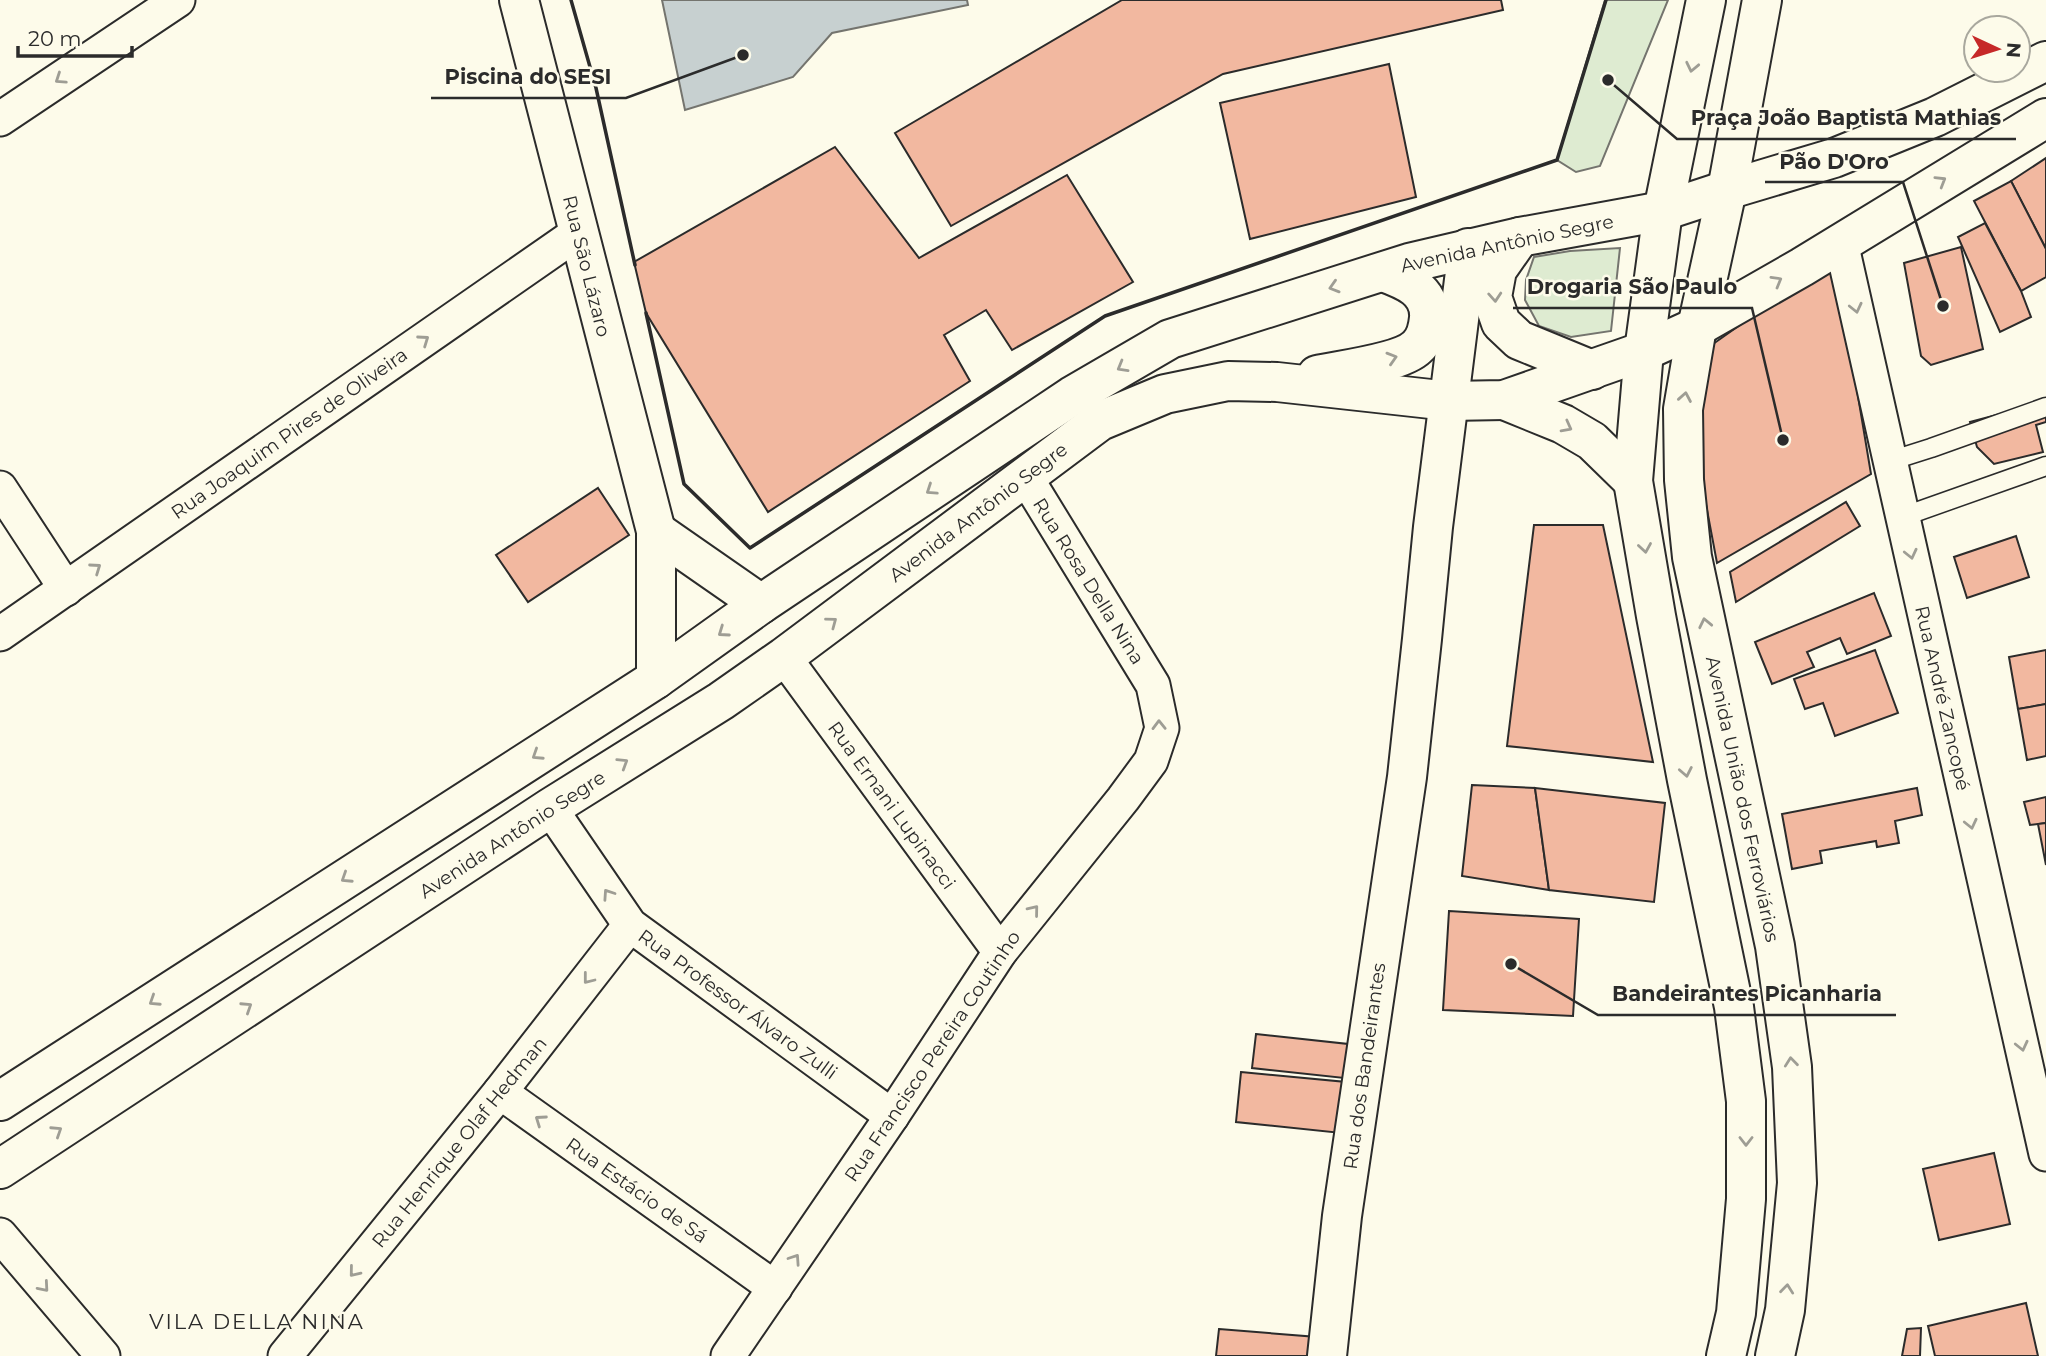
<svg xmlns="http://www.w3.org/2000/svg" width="2046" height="1356" font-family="Montserrat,sans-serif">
<rect width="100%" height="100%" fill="#fdfbea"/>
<g fill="#deebd1" stroke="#74746e" stroke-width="2">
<polygon points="1605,0 1668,0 1600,166 1576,172 1557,160"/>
<polygon points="1620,248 1611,331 1571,337 1539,326 1525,300 1526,280 1534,257 1570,251"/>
</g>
<polygon fill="#c7d0d0" stroke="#74746e" stroke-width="2" points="662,0 967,0 968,5 832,33 793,77 685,110"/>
<g fill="#f2b8a0" stroke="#2b2b2b" stroke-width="2">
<polygon points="1122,0 1501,0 1503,10 1223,74 951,226 895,133"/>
<polygon points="1389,64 1416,197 1250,239 1220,103"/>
<polygon points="835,147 919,258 1067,175 1133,282 1012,350 986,310 944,335 970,381 768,512 646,313 634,262"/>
<polygon points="2046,158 2046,249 2011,181"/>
<polygon points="2011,181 2046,249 2046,277 2021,291 1974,201"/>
<polygon points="1985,223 2021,291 2031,317 2000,332 1958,237"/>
<polygon points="1961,247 1983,349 1931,365 1921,356 1904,263"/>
<polygon points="1835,258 1871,474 1717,563 1701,478 1699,406 1713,344"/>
<polygon points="2046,402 2046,422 2036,425 2043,452 1994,464 1977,447 1970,422"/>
<polygon points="598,488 629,535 528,602 496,555"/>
<polygon points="1846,502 1860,526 1736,602 1730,572"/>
<polygon points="1534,525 1603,525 1653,762 1507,746"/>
<polygon points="2016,536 2029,577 1967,598 1954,557"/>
<polygon points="1874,593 1891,636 1847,654 1840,638 1807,652 1814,667 1772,684 1755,642"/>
<polygon points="1875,650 1898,713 1835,736 1823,703 1805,709 1794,679"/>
<polygon points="2046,650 2046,704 2018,709 2009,657"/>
<polygon points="2046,704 2046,756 2027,760 2018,709"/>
<polygon points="1472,785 1535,788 1549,890 1462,876"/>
<polygon points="1535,788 1665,803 1654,902 1549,890"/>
<polygon points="1917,788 1922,815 1895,821 1899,843 1877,847 1876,841 1820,851 1822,863 1792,869 1782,814"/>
<polygon points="2046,797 2046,823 2030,825 2024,802"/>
<polygon points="2046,823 2046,865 2038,824"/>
<polygon points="1449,911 1579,919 1573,1016 1443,1010"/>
<polygon points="1256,1034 1348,1044 1344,1078 1252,1068"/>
<polygon points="1241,1072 1346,1082 1341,1133 1236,1122"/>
<polygon points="1994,1153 2010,1224 1939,1240 1923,1169"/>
<polygon points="2026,1303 2038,1356 1935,1356 1928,1326"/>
<polygon points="1921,1328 1920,1356 1902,1356 1907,1329"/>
<polygon points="1219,1329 1317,1337 1316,1356 1216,1356"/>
</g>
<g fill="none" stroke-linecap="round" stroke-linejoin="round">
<g stroke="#2b2b2b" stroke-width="21">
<g id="lane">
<polyline points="1890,461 1931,448 2046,407"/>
<polyline points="1902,517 2046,466"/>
</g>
</g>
<g stroke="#2b2b2b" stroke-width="37">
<g id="street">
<polyline points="0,119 178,0"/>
<polyline points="1841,242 2046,1154"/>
<polyline points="0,488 66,589"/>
<polyline points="0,634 579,232"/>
<polyline points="784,657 1000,952"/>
<polyline points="550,808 630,925 892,1116"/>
<polyline points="500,1092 775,1288"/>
<polyline points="0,1235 103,1356"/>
<polyline points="285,1356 500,1092 630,925"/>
<polyline points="728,1356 892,1116 1000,952 1123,799 1151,761 1162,728 1153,685 1025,476"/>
</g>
</g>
<g stroke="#2b2b2b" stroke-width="42">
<g id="secondary">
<polyline points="519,0 656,531 656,679"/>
<polyline points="656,531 761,604"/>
<polyline points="1327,1356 1342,1216 1407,777 1422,639 1433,527 1468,248"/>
</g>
</g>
<g stroke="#2b2b2b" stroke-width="42">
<g id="primary">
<polyline points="1706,0 1663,211 1644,351 1633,481 1656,616 1687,780 1734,1007 1746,1101 1746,1199 1736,1313 1726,1356"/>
<polyline points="1762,0 1727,190 1697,327 1683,409 1684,480 1692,557 1775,946 1792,1067 1797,1183 1785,1310 1775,1356"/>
<polyline points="1520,237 1497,270 1492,297 1501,323 1519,340 1592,370"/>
<path d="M1317,375c23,-5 84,-12 100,-28 8,-7 11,-19 12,-29 2,-28 -24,-38 -46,-46"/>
<polyline points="1504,400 1563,424 1592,441 1633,481"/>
<polyline points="0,1101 656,679 761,604 1072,396 1170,339 1409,263 1520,237 1663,211 1727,190 1834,158 1935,117 2046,61"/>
<polyline points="0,1169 550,808 721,701 784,657 1100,421 1165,394 1228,381 1277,382 1449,401 1504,400 1644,351 1697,327 1802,267 2046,118"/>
</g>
</g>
<use href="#lane" stroke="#fdfbea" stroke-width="18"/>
<use href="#street" stroke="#fdfbea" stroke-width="33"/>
<use href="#secondary" stroke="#fdfbea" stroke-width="38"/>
<use href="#primary" stroke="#fdfbea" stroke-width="38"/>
<g stroke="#2b2b2b" stroke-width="3.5">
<polyline points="571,0 596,88 635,265"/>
<polyline points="646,313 684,484 750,548 1105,316 1557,160 1606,0"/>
</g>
</g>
<defs><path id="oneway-chevron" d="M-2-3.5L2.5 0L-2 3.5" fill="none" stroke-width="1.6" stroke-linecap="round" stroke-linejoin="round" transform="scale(1.75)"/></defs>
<g stroke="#9e9d94">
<use href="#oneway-chevron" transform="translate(1692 67) rotate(102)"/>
<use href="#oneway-chevron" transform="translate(60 79) rotate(146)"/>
<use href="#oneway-chevron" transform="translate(1941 181) rotate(-31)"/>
<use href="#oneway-chevron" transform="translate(1777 281) rotate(-30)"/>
<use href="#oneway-chevron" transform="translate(1334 287) rotate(163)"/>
<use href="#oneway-chevron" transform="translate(1495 297) rotate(86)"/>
<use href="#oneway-chevron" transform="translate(1856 308) rotate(77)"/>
<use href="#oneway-chevron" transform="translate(424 340) rotate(-35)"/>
<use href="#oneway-chevron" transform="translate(1392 358) rotate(-17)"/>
<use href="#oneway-chevron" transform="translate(1122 367) rotate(150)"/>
<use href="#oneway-chevron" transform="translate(1685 397) rotate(-80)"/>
<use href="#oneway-chevron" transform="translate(1567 427) rotate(28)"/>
<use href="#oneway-chevron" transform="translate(931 490) rotate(146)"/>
<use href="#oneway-chevron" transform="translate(1645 548) rotate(81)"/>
<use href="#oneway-chevron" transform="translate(1911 554) rotate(77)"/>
<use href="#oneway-chevron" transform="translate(96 568) rotate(-35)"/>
<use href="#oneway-chevron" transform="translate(832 622) rotate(-37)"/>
<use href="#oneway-chevron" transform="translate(1705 623) rotate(-102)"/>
<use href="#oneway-chevron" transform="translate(723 632) rotate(145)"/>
<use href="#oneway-chevron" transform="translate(1159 725) rotate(-91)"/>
<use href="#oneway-chevron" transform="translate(537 755) rotate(147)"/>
<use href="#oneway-chevron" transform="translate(623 763) rotate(-32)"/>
<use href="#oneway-chevron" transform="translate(1686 772) rotate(79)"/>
<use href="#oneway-chevron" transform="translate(1971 824) rotate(77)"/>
<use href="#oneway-chevron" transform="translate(346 878) rotate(147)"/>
<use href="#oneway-chevron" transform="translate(608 894) rotate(-124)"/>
<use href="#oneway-chevron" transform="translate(1034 910) rotate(-51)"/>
<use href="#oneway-chevron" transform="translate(588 979) rotate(128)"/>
<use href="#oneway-chevron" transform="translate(154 1001) rotate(147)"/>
<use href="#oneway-chevron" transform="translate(247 1007) rotate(-33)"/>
<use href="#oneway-chevron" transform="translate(2022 1046) rotate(77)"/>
<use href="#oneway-chevron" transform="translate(1791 1062) rotate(-96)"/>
<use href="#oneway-chevron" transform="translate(540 1120) rotate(-145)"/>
<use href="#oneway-chevron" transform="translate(57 1131) rotate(-33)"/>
<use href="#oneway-chevron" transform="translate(1746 1141) rotate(90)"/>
<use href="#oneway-chevron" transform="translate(795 1259) rotate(-56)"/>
<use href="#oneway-chevron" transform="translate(354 1272) rotate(129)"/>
<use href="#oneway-chevron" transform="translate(44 1287) rotate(49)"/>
<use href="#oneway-chevron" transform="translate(1787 1289) rotate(-84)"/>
</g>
<g text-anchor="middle" stroke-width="5" stroke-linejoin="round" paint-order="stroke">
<g font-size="19" fill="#2b2b2b" stroke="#fdfbea">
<text transform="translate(1507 243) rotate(-12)" y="7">Avenida Antônio Segre</text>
<text transform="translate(587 266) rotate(76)" y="7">Rua São Lázaro</text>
<text transform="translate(289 433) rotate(-35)" y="7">Rua Joaquim Pires de Oliveira</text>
<text transform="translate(978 512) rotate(-37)" y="7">Avenida Antônio Segre</text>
<text transform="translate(1089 581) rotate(58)" y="7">Rua Rosa Della Nina</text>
<text transform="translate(1943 698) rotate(77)" y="7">Rua André Zancopé</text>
<text transform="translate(1743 799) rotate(78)" y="7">Avenida União dos Ferroviários</text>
<text transform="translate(892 805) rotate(54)" y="7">Rua Ernani Lupinacci</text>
<text transform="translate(512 834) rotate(-33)" y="7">Avenida Antônio Segre</text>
<text transform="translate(738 1004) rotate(36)" y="7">Rua Professor Álvaro Zulli</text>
<text transform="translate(932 1056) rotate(-56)" y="7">Rua Francisco Pereira Coutinho</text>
<text transform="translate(1364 1066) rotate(-82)" y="7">Rua dos Bandeirantes</text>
<text transform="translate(459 1142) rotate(-51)" y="7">Rua Henrique Olaf Hedman</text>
<text transform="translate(637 1190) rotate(35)" y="7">Rua Estácio de Sá</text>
</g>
<g font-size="21" letter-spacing="2" fill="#2b2b2b" stroke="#fdfbea">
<text x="257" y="1329">VILA DELLA NINA</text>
</g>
</g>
<path fill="none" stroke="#2b2b2b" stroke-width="2.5" d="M743 55L626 98H431M1608 80L1677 139H2016M1943 306L1903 182H1765M1783 440L1752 308H1513M1511 964L1598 1015H1896"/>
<g fill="#2b2b2b" stroke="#fdfbea" stroke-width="2.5">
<circle cx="743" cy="55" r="7"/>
<circle cx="1608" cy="80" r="7"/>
<circle cx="1943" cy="306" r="7"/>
<circle cx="1783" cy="440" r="7"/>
<circle cx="1511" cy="964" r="7"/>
</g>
<g font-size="21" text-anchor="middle" font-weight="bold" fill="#2b2b2b" stroke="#fdfbea" stroke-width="5" stroke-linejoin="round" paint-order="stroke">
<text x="528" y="84">Piscina do SESI</text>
<text x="1846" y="125">Praça João Baptista Mathias</text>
<text x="1834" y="169">Pão D'Oro</text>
<text x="1632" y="294">Drogaria São Paulo</text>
<text x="1747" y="1001">Bandeirantes Picanharia</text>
</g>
<g transform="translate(1997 49) rotate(94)"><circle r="33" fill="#fdfbea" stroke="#a9a89e" stroke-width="2"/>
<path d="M0-5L12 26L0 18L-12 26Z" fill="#c62828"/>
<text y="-10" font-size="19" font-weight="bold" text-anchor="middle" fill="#2b2b2b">N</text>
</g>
<path d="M18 46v10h114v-10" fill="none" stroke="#2b2b2b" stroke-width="3.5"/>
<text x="28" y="46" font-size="21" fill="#2b2b2b" stroke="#fdfbea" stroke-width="5" paint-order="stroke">20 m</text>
</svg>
